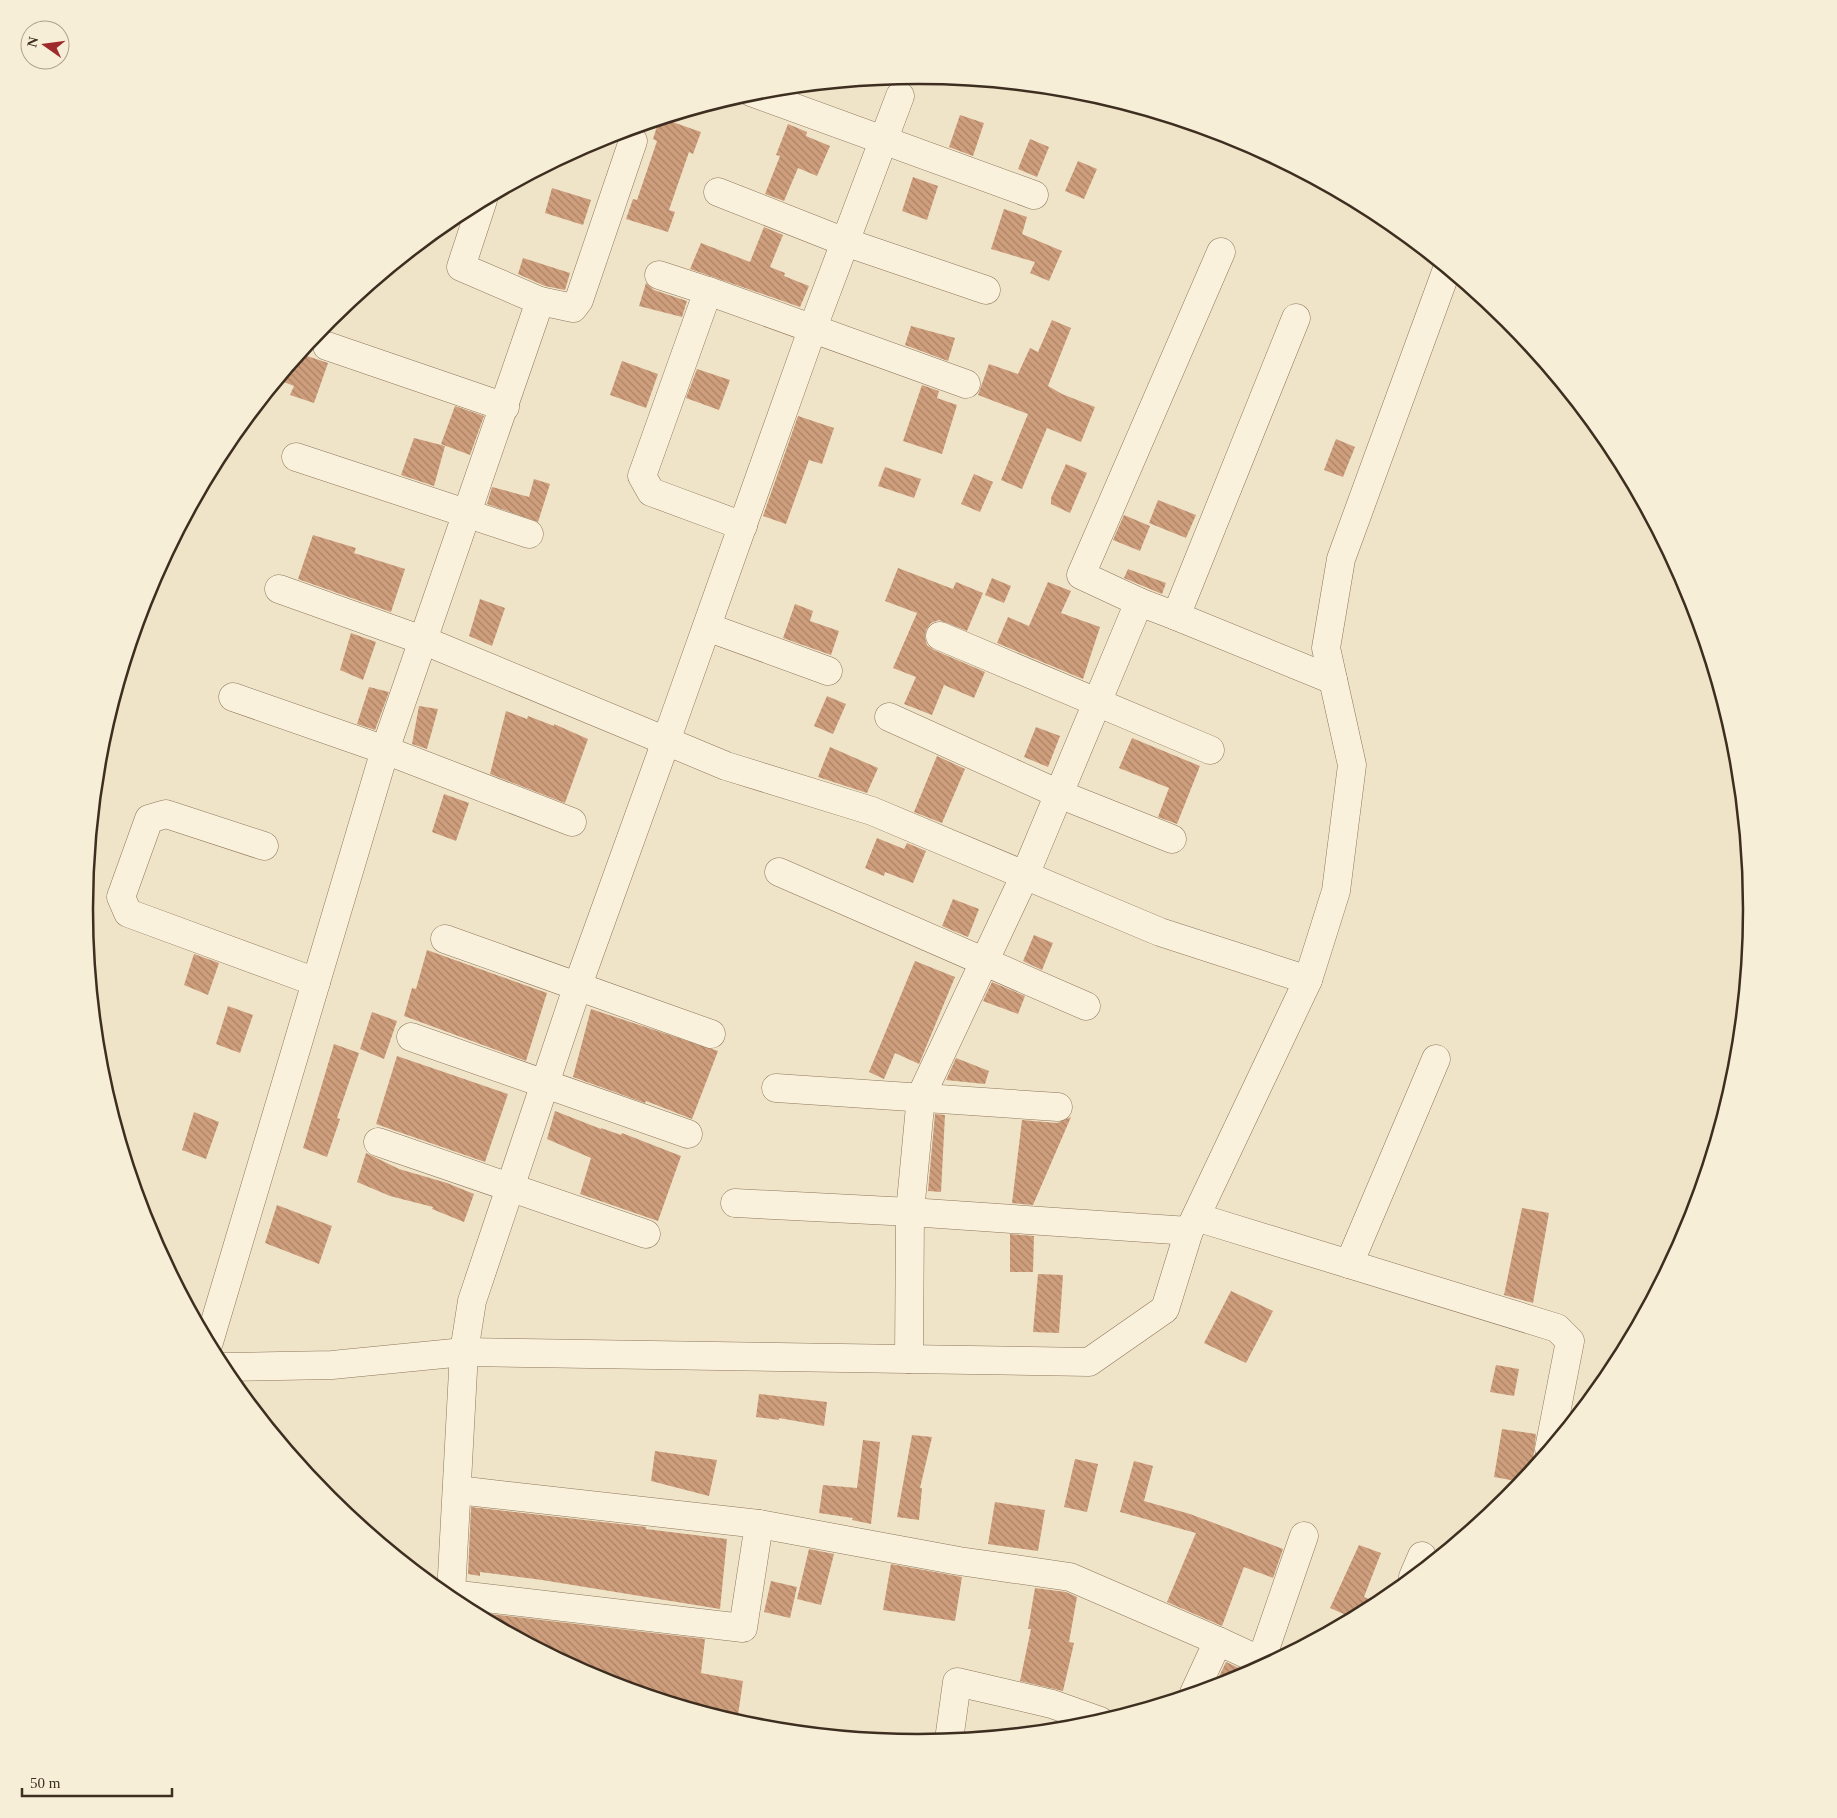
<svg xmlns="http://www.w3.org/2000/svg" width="1837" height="1818" font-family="'Times New Roman',serif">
<defs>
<pattern id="building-back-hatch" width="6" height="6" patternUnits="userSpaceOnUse" patternTransform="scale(1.25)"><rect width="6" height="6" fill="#cf9f7d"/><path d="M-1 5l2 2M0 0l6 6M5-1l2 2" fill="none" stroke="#a98266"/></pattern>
</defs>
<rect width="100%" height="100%" fill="#f0e4c8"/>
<g fill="url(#building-back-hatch)">
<polygon points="960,115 984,123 973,156 949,147"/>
<polygon points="664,119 701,132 693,154 689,152 669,210 675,212 668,232 626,219 633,199 637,200 657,141 653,139 659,120"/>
<polygon points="788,124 807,132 806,136 830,146 817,176 798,168 784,201 765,194 780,156 776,155"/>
<polygon points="1030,139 1049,147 1037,177 1018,169"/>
<polygon points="1078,161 1097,169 1084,199 1065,191"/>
<polygon points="913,177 938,186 927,220 902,211"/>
<polygon points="552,188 591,200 583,225 545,213"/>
<polygon points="1004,209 1027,217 1022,234 1062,251 1049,281 1030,273 1035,262 991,249"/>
<polygon points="764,227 783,235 770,267 785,273 784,276 809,286 800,307 690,269 701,243 750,262"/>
<polygon points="523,258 570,273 565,290 545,286 518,274"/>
<polygon points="646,283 654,290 687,301 682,317 639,306"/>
<polygon points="1052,320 1071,328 1048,386 1062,394 1095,407 1081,442 1047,428 1022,489 1001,480 1028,414 978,395 989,364 1018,374 1030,348 1038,352"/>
<polygon points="911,326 955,338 948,361 905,345"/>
<polygon points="301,354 328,363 314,403 290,395 294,386 279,380"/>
<polygon points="622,361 658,374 646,408 610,395"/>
<polygon points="697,369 730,380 719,410 686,398"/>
<polygon points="922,385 939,391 937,398 957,405 942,454 903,441"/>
<polygon points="455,406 484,416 470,455 441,444"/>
<polygon points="798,416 834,428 822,464 809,460 786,524 763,516"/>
<polygon points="414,438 445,446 434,486 401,475"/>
<polygon points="1336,439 1355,447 1343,477 1324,470"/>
<polygon points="1066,464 1087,473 1070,513 1051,504 1051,498"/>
<polygon points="885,467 921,479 914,498 878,486"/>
<polygon points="974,474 993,482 980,512 961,504"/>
<polygon points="534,479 550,484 538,522 487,504 492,487 529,497"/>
<polygon points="1158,500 1196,515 1186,538 1149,523"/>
<polygon points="1124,515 1150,526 1140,551 1113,540"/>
<polygon points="313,535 356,548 354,553 405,569 391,612 298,579"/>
<polygon points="898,568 953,589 956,582 983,593 967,631 939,620 931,623 926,630 925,638 927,645 934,650 985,672 974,698 944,685 932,715 904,704 916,677 893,668 917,613 885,601"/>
<polygon points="1128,569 1166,583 1162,594 1124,578"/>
<polygon points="992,578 1011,586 1004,603 985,595"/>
<polygon points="1048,582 1071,591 1061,613 1100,627 1083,679 997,643 1008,617 1029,626"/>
<polygon points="480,599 505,608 492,646 469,636"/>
<polygon points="795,604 813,611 810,621 839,631 831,655 783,638"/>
<polygon points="351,633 376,642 363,680 340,670"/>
<polygon points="369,687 389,692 375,730 357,724"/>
<polygon points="827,696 846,704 833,734 814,726"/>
<polygon points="419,706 438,709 427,749 412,744"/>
<polygon points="506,711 527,719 528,716 554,726 554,724 588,739 565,803 490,774"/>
<polygon points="1036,727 1060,736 1048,767 1024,757"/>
<polygon points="1132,738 1200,766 1177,824 1158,817 1169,788 1119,768"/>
<polygon points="830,747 878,768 867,793 818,777"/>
<polygon points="937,756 965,769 942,823 914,812"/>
<polygon points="444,794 469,803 456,841 432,832"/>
<polygon points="877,838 904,849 907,843 926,851 913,883 885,872 884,876 865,868"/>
<polygon points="953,899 979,909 968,937 942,926"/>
<polygon points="1034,935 1053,943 1042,970 1023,961"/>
<polygon points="427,950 547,993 526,1061 404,1016 412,988 416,989"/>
<polygon points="194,954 219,963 208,995 184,985"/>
<polygon points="915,961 955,977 919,1064 895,1053 884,1079 869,1072"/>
<polygon points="992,982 1025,996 1018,1014 983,1001"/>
<polygon points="228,1006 253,1015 240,1053 216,1044"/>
<polygon points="591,1009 718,1051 692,1119 646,1101 645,1103 573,1077"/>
<polygon points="372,1012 397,1021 384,1059 360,1049"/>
<polygon points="334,1044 359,1053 337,1118 340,1119 327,1157 303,1148"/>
<polygon points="397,1056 508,1094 485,1162 376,1124"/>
<polygon points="956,1058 989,1071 985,1084 946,1080"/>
<polygon points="555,1111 601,1129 601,1128 621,1135 622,1133 681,1156 658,1221 580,1194 591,1158 547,1139"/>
<polygon points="194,1112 219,1122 206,1159 182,1150"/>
<polygon points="935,1114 945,1115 941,1192 928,1191"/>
<polygon points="1071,1117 1033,1205 1012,1203 1022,1120 1057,1123"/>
<polygon points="366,1153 399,1169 447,1183 474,1194 464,1222 432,1209 433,1207 390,1196 357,1182"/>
<polygon points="277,1205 332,1226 319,1264 265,1243"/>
<polygon points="1522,1208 1549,1213 1533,1303 1504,1295"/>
<polygon points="1010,1234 1034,1236 1033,1272 1010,1272"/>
<polygon points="1038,1274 1063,1275 1059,1333 1033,1332"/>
<polygon points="1231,1291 1273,1311 1246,1363 1204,1343"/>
<polygon points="1496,1365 1519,1369 1514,1396 1490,1392"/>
<polygon points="759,1394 827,1402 824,1426 779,1418 779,1420 756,1417"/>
<polygon points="1502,1429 1536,1434 1532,1470 1522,1482 1494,1477"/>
<polygon points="912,1435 932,1437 920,1488 922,1488 919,1520 897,1517"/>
<polygon points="863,1440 880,1442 871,1524 852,1520 853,1518 819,1513 823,1485 857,1488"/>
<polygon points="655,1451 717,1460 709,1496 651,1481"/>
<polygon points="1075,1459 1098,1464 1087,1512 1064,1507"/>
<polygon points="1134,1461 1153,1466 1144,1501 1190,1514 1283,1549 1273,1578 1244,1567 1222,1626 1167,1602 1196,1533 1120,1512"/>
<polygon points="995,1502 1045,1510 1038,1551 988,1544"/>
<polygon points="471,1507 646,1527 646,1529 727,1539 720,1609 542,1580 480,1572 480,1576 468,1574"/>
<polygon points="1359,1545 1381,1553 1364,1597 1380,1604 1353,1618 1330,1608"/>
<polygon points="809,1549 834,1554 821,1605 797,1599"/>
<polygon points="891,1564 962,1577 955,1621 883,1610"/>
<polygon points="771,1581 797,1587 790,1618 764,1612"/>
<polygon points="1035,1588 1066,1592 1077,1597 1069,1642 1074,1643 1063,1691 1020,1681 1031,1629 1028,1629"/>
<polygon points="474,1612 705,1639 701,1673 743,1681 738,1715 675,1702 599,1679"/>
<polygon points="1226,1662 1250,1673 1237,1680 1214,1687"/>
</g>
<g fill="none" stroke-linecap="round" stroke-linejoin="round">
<g stroke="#8d765c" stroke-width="29">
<g id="minor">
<polyline points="751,92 1034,195"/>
<polyline points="718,192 845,242 986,290"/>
<polyline points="483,200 461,267 540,301 573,308 579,300 633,141"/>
<polyline points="659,275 708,291"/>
<polyline points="327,346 505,407"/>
<polyline points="296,457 529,534"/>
<polyline points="743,526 651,492 642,476 708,291 966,384"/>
<polyline points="279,589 425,641 666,741 812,330 900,96"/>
<polyline points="1139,602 1176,616 1296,318"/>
<polyline points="1176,616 1333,680"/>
<polyline points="707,627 828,671"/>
<polyline points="940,636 1210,750"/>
<polyline points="233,697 385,750 572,822"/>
<polyline points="889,717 1059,794 1172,839"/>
<polyline points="264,846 166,814 149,819 121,897 128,913 316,982"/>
<polyline points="779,872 1086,1006"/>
<polyline points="445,939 711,1034"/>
<polyline points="411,1037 688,1134"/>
<polyline points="776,1088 1058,1107"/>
<polyline points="378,1142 646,1234"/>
<polyline points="735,1203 910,1212 921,1096 1025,875 1139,602 1081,575 1221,252"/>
<polyline points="1196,1217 1557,1328 1570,1341 1549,1449"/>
<polyline points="1349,1264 1436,1059"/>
<polyline points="209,1342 385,750 540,301"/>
<polyline points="909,1359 910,1212 1189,1231"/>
<polyline points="222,1367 332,1365 464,1352 1089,1362 1165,1309 1189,1231 1308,980 1336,891 1352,765 1326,648 1341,559 1447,269"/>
<polyline points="759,1524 959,1561 1070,1577 1218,1641 1194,1693"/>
<polyline points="1413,1577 1422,1556"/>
<polyline points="451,1594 464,1352 472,1301 578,985 666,741 726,766 872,811 1160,932 1308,980"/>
<polyline points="451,1599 451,1594 743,1628 759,1524 457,1490"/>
<polyline points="1218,1641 1268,1664"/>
<polyline points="1261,1661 1304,1536"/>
<polyline points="949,1740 957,1682 1052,1704 1100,1721"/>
</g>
</g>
<use href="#minor" stroke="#faf1dc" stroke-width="28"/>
</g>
<path d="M0 0H1837V1818H0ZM93 909a825 825 0 1 1 1650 0a825 825 0 1 1-1650 0Z" fill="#f7eed8" fill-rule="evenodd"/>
<path fill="none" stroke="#3d2e20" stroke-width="2.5" d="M93 909a825 825 0 1 1 1650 0a825 825 0 1 1-1650 0Z"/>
<g transform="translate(45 45) rotate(284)"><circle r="24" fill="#f7eed8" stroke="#ada18e"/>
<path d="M0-4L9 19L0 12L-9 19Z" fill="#9e2a2b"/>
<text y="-8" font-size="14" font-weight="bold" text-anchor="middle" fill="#3d2e20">N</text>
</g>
<path d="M22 1788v8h150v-8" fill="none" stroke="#3d2e20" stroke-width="2.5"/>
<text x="30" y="1788" font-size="15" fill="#3d2e20" stroke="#f7eed8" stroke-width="4" paint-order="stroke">50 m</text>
</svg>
